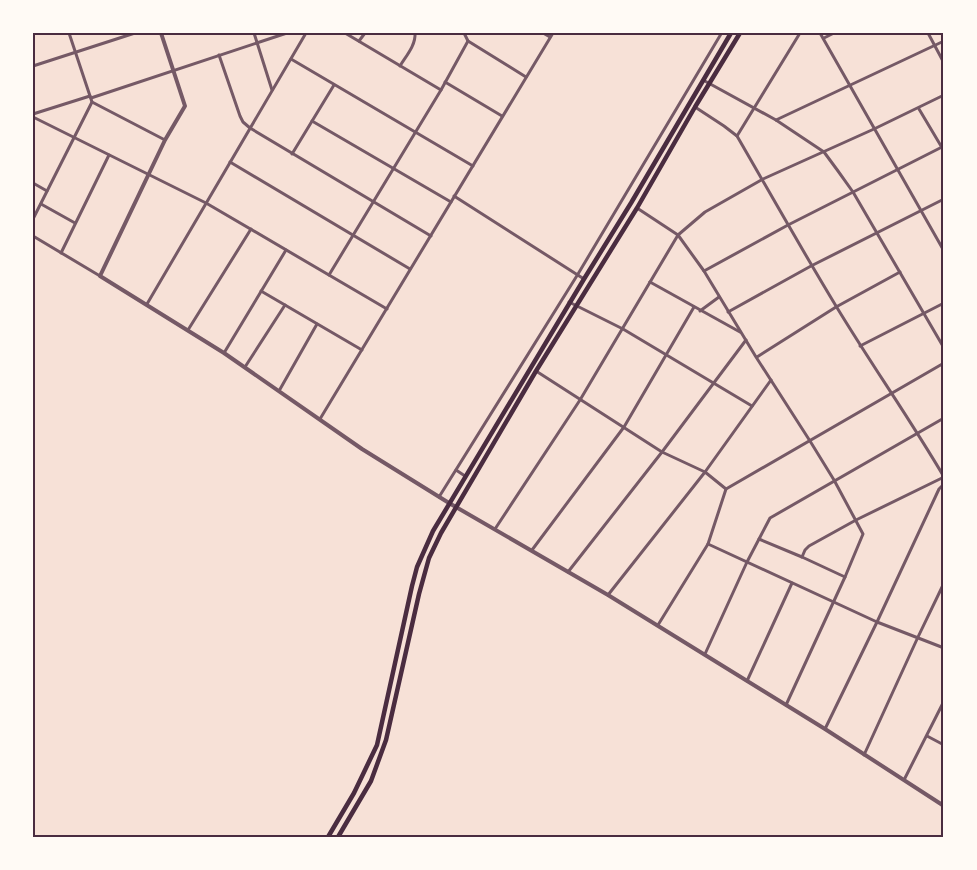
<svg xmlns="http://www.w3.org/2000/svg" width="977" height="870" font-family="Jost,sans-serif">
<rect width="100%" height="100%" fill="#f7e1d7"/>
<g fill="none" stroke-linecap="round" stroke-linejoin="round">
<g stroke="#755966" stroke-width="3">
<polyline points="69,33 92,102 165,140"/>
<polyline points="254,33 272,90"/>
<polyline points="345,33 441,90"/>
<polyline points="464,33 468,41 526,77"/>
<polyline points="543,33 550,37"/>
<polyline points="820,33 944,251"/>
<polyline points="928,33 944,63"/>
<polyline points="824,38 834,33"/>
<polyline points="359,41 365,33"/>
<polyline points="219,55 240,116 243,122 250,128 431,236"/>
<polyline points="291,59 473,166"/>
<polyline points="33,66 135,33"/>
<path d="M400,66c6,-10 16,-21 15,-33"/>
<polyline points="703,80 776,120 824,152 838,171 853,192 944,348"/>
<polyline points="445,82 502,116"/>
<polyline points="91,98 287,33"/>
<path d="M695,107l29,19 13,10c33,57 65,114 99,170 35,58 74,113 108,171l-88,43 -47,26 -4,4 -3,7"/>
<polyline points="919,109 944,151"/>
<polyline points="33,114 90,96"/>
<polyline points="33,117 206,203 387,309"/>
<polyline points="776,120 944,41"/>
<polyline points="312,121 451,202"/>
<polyline points="737,136 800,33"/>
<polyline points="292,154 334,85"/>
<polyline points="230,162 410,269"/>
<polyline points="33,183 47,191"/>
<polyline points="454,196 584,279"/>
<polyline points="41,204 75,223"/>
<polyline points="637,208 678,235 704,271 756,357 810,441 834,480 863,534 845,577 786,705"/>
<polyline points="33,219 92,102"/>
<polyline points="33,236 100,276"/>
<polyline points="61,253 109,155"/>
<polyline points="704,271 788,225 944,146"/>
<polyline points="329,275 441,90 468,41"/>
<polyline points="650,282 740,332"/>
<polyline points="261,291 362,350"/>
<polyline points="569,302 623,329 752,406"/>
<polyline points="147,304 306,33"/>
<polyline points="700,311 719,297"/>
<polyline points="728,312 811,266 944,199"/>
<polyline points="188,330 251,229"/>
<polyline points="860,346 944,303"/>
<polyline points="224,353 286,250"/>
<polyline points="757,357 836,307 900,272"/>
<polyline points="245,367 285,305"/>
<polyline points="536,371 662,452 705,472 726,489"/>
<polyline points="279,391 317,324"/>
<polyline points="320,419 553,33"/>
<polyline points="456,470 465,476"/>
<polyline points="439,497 578,274 721,34 719,33"/>
<polyline points="495,529 580,400 678,235 705,212 763,179 874,129 944,95"/>
<polyline points="759,539 802,557 845,577"/>
<polyline points="708,544 877,622 944,648"/>
<polyline points="532,550 624,427 694,307"/>
<polyline points="568,572 662,452 746,340"/>
<polyline points="608,595 705,472 771,380"/>
<polyline points="658,625 708,544 726,489 944,363"/>
<polyline points="705,654 747,562 770,518 944,418"/>
<polyline points="747,681 792,583"/>
<polyline points="825,729 877,622 939,489 944,484"/>
<polyline points="927,736 944,745"/>
<polyline points="864,755 918,637 944,583"/>
<polyline points="904,780 944,701"/>
</g>
<polyline stroke="#755966" stroke-width="4" points="161,33 185,106 165,140 100,276 224,353 362,449 449,503 608,595 825,729 944,806"/>
<g stroke="#4a2c40" stroke-width="4.5">
<polyline points="328,837 354,793 377,745 412,586 417,567 433,531 584,279 631,203 731,33"/>
<polyline points="338,837 371,781 386,740 419,594 429,558 441,533 536,371 637,208 695,107 740,33"/>
</g>
</g>
<rect width="977" height="870" fill="none" stroke="#fffaf5" stroke-width="69"/>
<rect x="34" y="34" width="908" height="802" fill="none" stroke="#4a2c40" stroke-width="2"/>
</svg>
